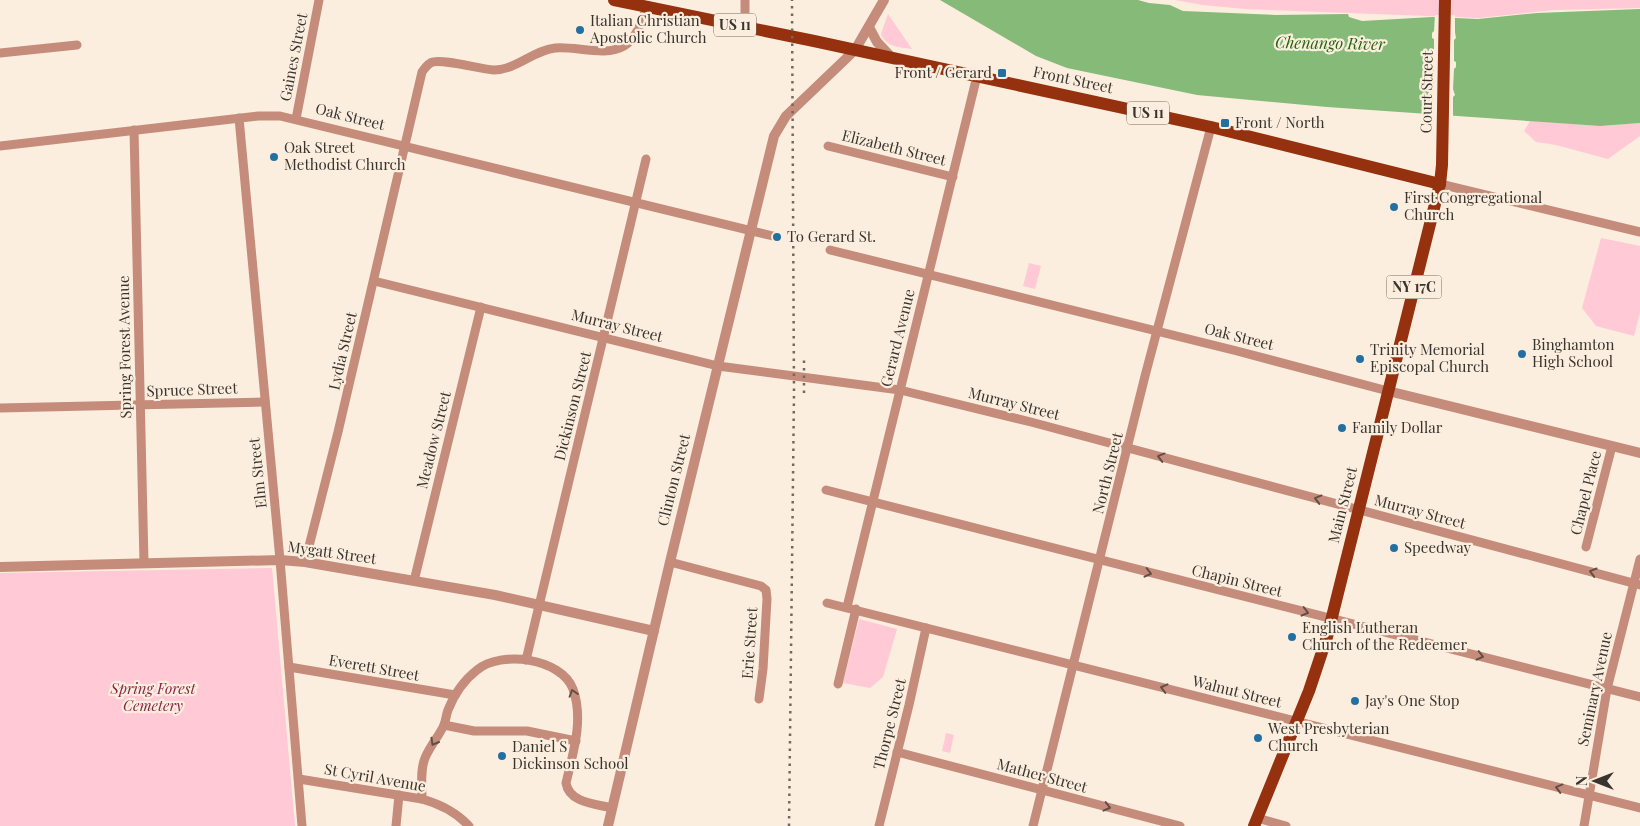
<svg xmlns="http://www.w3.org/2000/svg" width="1640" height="826" font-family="'Playfair Display',serif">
<rect width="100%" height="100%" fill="#fbeede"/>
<g fill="#ffc9d6">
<polygon points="1175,0 1640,0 1640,8 1553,10 1479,18 1245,9 1203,5"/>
<path d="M888,14l24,35c-13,-2 -26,-2 -31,-15z"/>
<polygon points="1530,121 1600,126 1640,123 1640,136 1608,159 1556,145 1536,142 1524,131"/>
<polygon points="1601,238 1640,246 1640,313 1634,336 1596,326 1582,308"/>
<polygon points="1029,263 1041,266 1035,289 1023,286"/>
<polygon points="272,568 295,826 0,826 0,573"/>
<polygon points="859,619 897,629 883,677 870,688 843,683"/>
<polygon points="946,733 954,735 950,753 942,751"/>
</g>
<polygon fill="#86ba79" points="940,0 1138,0 1149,3 1170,5 1183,11 1276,15 1348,14 1349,17 1362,21 1432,17 1478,19 1537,13 1640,9 1640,123 1600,126 1327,107 1197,95 1067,68 1036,56"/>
<polygon fill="#fbeede" points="1435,15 1455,15 1455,32 1456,38 1454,40 1454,61 1456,62 1456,67 1454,69 1453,89 1455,95 1453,97 1453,118 1433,117 1433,96 1431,95 1431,90 1433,89 1434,68 1432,66 1432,61 1434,60 1434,39 1432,38 1432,33 1434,31"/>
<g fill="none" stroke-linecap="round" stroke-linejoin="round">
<g stroke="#c58c7b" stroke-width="9">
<polyline points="745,27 745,0"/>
<polyline points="0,53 77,45"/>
<polyline points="239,118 280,560 302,826"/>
<polyline points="296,119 319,0"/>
<polyline points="134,130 144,563"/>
<polyline points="0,146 258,116 280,116 773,236"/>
<polyline points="828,146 953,177"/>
<polyline points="1440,184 1640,232"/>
<polyline points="830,250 1237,351 1388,391"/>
<polyline points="374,281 718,366 900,390 1031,422 1640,585"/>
<polyline points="0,408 265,402"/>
<polyline points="826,490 1640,697"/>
<polyline points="1586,547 1612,446"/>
<path d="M305,562l33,-130 84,-360c3,-4 6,-9 11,-10 11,-3 46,7 61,8 22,0 40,-20 61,-22 21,-2 51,9 69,-2 13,-8 18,-26 23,-39"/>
<polyline points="670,562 761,586 766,590 767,599 763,669 759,699"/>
<polyline points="414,581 481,307"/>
<polyline points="827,603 1640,808"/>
<polyline points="847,607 977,76"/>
<polyline points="526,660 646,159"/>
<polyline points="289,667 455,695"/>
<polyline points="838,684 856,609"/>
<polyline points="444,725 474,731 527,731 576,741"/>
<polyline points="897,752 1180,826"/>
<path d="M299,779l123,20c18,5 34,13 47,27"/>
<path d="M422,799c0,-13 -2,-29 3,-41 5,-12 14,-22 19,-33 2,-5 2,-10 4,-15 6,-15 16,-30 29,-40 24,-20 84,-12 96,19 11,31 0,64 -7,94 3,20 30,21 46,25"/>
<polyline points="1257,818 1286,826"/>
<polyline points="396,826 399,795"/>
<polyline points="879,826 909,705 926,628"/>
<polyline points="1033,826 1145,376 1211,127"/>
<polyline points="1584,826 1607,689 1640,559"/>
</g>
<g stroke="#c58c7b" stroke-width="10">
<polyline points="869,27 877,42 892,58"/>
<polyline points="1388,391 1640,453"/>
<polyline points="0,567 280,560 305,562 495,595 654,631"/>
<polyline points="608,826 670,562 774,136 786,116 855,50 884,0"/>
</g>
<g stroke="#95310f" stroke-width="12">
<polyline points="614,0 814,41 1211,127 1440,184"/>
<polyline points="1254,826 1309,691 1327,637 1440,184 1442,165 1445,0"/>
</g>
<g stroke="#706960" stroke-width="2.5" stroke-dasharray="2.5 5" stroke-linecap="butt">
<polyline points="804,393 804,358"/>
<polyline points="789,826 794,392 792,0"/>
</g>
</g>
<defs><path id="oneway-chevron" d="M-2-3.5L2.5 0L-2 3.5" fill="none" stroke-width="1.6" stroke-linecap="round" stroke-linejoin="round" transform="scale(1.25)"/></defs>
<g stroke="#634e45">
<use href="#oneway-chevron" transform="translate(1161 457) rotate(-165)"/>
<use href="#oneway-chevron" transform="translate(1318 499) rotate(-165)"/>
<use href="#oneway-chevron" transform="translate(1593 572) rotate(-164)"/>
<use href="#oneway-chevron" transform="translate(1148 573) rotate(14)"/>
<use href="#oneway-chevron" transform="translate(1305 612) rotate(14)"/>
<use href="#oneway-chevron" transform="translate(1480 656) rotate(14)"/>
<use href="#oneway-chevron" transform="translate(1164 688) rotate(-166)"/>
<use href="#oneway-chevron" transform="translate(573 693) rotate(-108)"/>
<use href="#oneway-chevron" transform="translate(434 742) rotate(120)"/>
<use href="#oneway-chevron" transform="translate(1559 788) rotate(-165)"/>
<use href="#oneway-chevron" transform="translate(1107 807) rotate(14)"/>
</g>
<g fill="#2270a2" stroke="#fbeede" stroke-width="2">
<circle cx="580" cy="30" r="5"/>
<rect x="997" y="68" width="10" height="10" rx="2.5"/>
<rect x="1220" y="118" width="10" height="10" rx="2.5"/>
<circle cx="274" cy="157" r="5"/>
<circle cx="1394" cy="207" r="5"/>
<circle cx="777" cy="237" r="5"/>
<circle cx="1522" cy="354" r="5"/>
<circle cx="1360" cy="359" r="5"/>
<circle cx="1342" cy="428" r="5"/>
<circle cx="1394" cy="548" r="5"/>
<circle cx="1292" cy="637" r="5"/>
<circle cx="1355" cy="701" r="5"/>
<circle cx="1258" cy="738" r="5"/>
<circle cx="502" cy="756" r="5"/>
</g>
<g text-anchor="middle" stroke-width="4.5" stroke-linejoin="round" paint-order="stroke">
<g fill="#fbeede" stroke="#736c63" stroke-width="1">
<rect x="714" y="13.5" width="42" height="23" rx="4"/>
<rect x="1127" y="101.5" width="42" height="23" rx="4"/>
<rect x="1386.5" y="275.5" width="55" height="23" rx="4"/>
</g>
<g font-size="14" font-weight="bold" fill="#39342e">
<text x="735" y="30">US 11</text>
<text x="1148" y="118">US 11</text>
<text x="1414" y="292">NY 17C</text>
</g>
<g font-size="15" fill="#39342e" stroke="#fbeede" text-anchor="start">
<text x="590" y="26">Italian Christian<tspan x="590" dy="17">Apostolic Church</tspan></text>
<text x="992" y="78" text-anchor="end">Front / Gerard</text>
<text x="1235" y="128">Front / North</text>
<text x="284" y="153">Oak Street<tspan x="284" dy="17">Methodist Church</tspan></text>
<text x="1404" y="203">First Congregational<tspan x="1404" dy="17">Church</tspan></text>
<text x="787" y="242">To Gerard St.</text>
<text x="1532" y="350">Binghamton<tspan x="1532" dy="17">High School</tspan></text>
<text x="1370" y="355">Trinity Memorial<tspan x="1370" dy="17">Episcopal Church</tspan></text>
<text x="1352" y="433">Family Dollar</text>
<text x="1404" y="553">Speedway</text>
<text x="1302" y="633">English Lutheran<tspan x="1302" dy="17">Church of the Redeemer</tspan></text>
<text x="1365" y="706">Jay's One Stop</text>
<text x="1268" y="734">West Presbyterian<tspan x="1268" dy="17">Church</tspan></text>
<text x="512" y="752">Daniel S<tspan x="512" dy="17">Dickinson School</tspan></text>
</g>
<g font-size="15" fill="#39342e" stroke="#fbeede">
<text transform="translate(294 57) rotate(-79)" y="5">Gaines Street</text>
<text transform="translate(1073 80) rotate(12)" y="5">Front Street</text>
<text transform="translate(1427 92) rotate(-89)" y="5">Court Street</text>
<text transform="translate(350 117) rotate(14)" y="5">Oak Street</text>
<text transform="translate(894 148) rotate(14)" y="5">Elizabeth Street</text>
<text transform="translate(617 326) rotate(14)" y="5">Murray Street</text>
<text transform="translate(1239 337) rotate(14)" y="5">Oak Street</text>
<text transform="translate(898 338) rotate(-76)" y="5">Gerard Avenue</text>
<text transform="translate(125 347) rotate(-91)" y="5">Spring Forest Avenue</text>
<text transform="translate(343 351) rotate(-77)" y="5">Lydia Street</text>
<text transform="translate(192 390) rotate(-2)" y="5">Spruce Street</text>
<text transform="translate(1014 404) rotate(14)" y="5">Murray Street</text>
<text transform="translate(573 406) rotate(-76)" y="5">Dickinson Street</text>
<text transform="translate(434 440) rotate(-76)" y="5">Meadow Street</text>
<text transform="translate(258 473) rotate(-96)" y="5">Elm Street</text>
<text transform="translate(1108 473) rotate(-76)" y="5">North Street</text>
<text transform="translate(674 480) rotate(-76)" y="5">Clinton Street</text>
<text transform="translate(1586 493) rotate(-76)" y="5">Chapel Place</text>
<text transform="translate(1343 505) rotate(-76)" y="5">Main Street</text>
<text transform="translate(1420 512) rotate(15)" y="5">Murray Street</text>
<text transform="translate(332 553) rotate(8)" y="5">Mygatt Street</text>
<text transform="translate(1237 581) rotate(14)" y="5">Chapin Street</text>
<text transform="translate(750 643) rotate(-86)" y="5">Erie Street</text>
<text transform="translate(374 668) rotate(10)" y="5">Everett Street</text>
<text transform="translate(1595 689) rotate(-78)" y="5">Seminary Avenue</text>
<text transform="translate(1237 692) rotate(14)" y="5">Walnut Street</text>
<text transform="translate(890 724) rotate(-76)" y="5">Thorpe Street</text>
<text transform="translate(1042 776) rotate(15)" y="5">Mather Street</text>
<text transform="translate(375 778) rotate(10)" y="5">St Cyril Avenue</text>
</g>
<g font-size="15" font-style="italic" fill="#882549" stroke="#fbeede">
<text x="153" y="694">Spring Forest<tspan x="153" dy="17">Cemetery</tspan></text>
</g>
<g font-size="16" font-style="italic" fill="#22650a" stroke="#fbeede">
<text transform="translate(1330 43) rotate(1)" y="6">Chenango River</text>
</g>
</g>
<g transform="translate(1595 781) rotate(270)" stroke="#fbeede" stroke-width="4" paint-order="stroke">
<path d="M0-4L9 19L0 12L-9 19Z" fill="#39342e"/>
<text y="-8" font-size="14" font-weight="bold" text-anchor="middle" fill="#39342e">N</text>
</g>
</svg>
